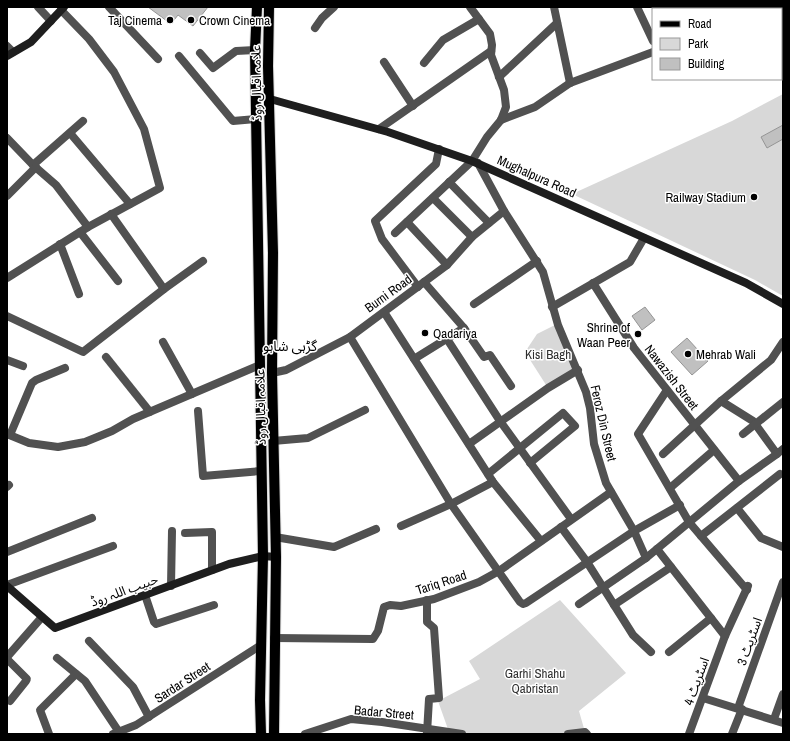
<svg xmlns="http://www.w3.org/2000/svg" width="790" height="741" font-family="'Archivo Narrow','Noto Sans Arabic',sans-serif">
<rect width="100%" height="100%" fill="#fff"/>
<g fill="#d8d8d8">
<polygon points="783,94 783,296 755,280 572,194 732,121"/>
<polygon points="555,325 578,370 548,388 525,352 537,334"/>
<polygon points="560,600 626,673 579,711 585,732 574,734 462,734 449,732 438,701 480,679 469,661"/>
</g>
<g fill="#c0c0c0" stroke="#959595">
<polygon points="148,7 208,7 193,26 178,15 171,24"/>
<polygon points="783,125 783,139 767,148 761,137"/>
<polygon points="645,307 655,320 642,330 632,316"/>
<polygon points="687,338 708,361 692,375 671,352"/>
</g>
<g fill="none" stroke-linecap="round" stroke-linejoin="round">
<g stroke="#dbdbdb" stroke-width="12">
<g id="primary">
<polyline points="257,7 255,50 263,556 260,700 261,734"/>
<polyline points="269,7 268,66 273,253 272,373 276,557 274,734"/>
</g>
</g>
<g stroke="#515151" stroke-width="8">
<polyline points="38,7 51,21"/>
<polyline points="109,7 158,59"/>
<polyline points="554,7 570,83"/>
<polyline points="637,7 653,41"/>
<polyline points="750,9 755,7"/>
<polyline points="315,28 322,18 334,7"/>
<polyline points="7,46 13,52"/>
<polyline points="200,53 213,68 236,51 255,50"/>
<polyline points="179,56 233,121 256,119"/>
<polyline points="384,62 413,106"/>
<polyline points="424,63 443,40 479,19"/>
<polyline points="499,77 557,23"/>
<polyline points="501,120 535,107 570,83 653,52"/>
<polyline points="379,129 491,51"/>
<polyline points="70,133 130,204"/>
<polyline points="7,138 33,165 56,185 88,227"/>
<polyline points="478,163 504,211 543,272 558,325 586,392 590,408 594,444 606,483 634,531 646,558"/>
<polyline points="33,165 83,121"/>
<polyline points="449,182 489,223"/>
<polyline points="7,196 36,167"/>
<polyline points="433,198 472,237"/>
<polyline points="111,214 164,289"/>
<polyline points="407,222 447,265"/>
<polyline points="80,232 118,281"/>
<polyline points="395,233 472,161 487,137 501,120 506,107 504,90 491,55 492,45 490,34 470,7"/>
<polyline points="60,244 79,294"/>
<polyline points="7,278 88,227 160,188 144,129 114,72 89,39 61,10"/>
<polyline points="424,282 464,328 484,357 490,355 511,386"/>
<polyline points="593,283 634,348 739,481"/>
<polyline points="418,287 382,239 375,221 436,164 439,149"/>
<polyline points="474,304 537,261"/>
<polyline points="552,307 630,262 644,238"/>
<polyline points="384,312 493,482 541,541"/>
<polyline points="7,316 83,352 164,289 203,261"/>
<polyline points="350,337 451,504 520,602 523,604 526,603 634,531 680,505"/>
<polyline points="447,339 500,421 571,519"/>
<polyline points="163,342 192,394"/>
<polyline points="106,357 150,412"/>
<polyline points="414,359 464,328"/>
<polyline points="7,360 23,366"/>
<polyline points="272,373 286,370 350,337 447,265 472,237 504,211"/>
<polyline points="667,390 638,434 689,522 747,590"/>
<polyline points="721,401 753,421 777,454 783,449"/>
<polyline points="198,411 203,476 261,471"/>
<polyline points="7,434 29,443 58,447 85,442 112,431 133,419 260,365"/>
<polyline points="743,434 783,402"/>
<polyline points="10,435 32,383 36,380 65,368"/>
<polyline points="273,441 308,438 365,410"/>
<polyline points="469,444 548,388 578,370"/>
<polyline points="663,454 721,401 771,360 783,342"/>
<polyline points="488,474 563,413 575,426 530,463"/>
<polyline points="7,487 9,485"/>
<polyline points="670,488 714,450"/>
<polyline points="737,508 761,538 783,547"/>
<polyline points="401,526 451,504 493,482"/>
<polyline points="561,527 587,562 633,635 651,652"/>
<polyline points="185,533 212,532 212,570"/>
<polyline points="701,536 780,474"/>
<polyline points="275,537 334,547 376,529"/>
<polyline points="657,549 725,636"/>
<polyline points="7,552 92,518"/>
<polyline points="7,585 113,546"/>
<polyline points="171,586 172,531"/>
<polyline points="145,595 154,622 156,624 214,605"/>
<polyline points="579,604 646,558 739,481 777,454"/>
<polyline points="614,605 671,567"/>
<polyline points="274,638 373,639 378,631 384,607 390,605 401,606 434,599 479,582 499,571 611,492"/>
<polyline points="89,641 133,687 149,717"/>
<polyline points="669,652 711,618"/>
<polyline points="7,657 42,617"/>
<polyline points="57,658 85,681 119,732"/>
<polyline points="7,659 27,679 26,681 10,701"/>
<polyline points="703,698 783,723"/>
<polyline points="738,708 783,582"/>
<polyline points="774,719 783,694"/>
<polyline points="427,733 429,699 439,698 434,628 427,622 427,600"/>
<polyline points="49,734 40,710 76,674"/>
<polyline points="113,734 136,725 261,645"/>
<polyline points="305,734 351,719 382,722 462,734"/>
<polyline points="568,734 585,732 587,734"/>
<polyline points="689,734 725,636 748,586"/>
<polyline points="732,734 742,709"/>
</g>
<g stroke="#1e1e1e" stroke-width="8">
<polyline points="7,56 31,42 64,7"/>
<polyline points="270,99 388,132 472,161 746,283 783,304"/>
<polyline points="7,586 55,628 229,564 263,556 276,557"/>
</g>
<use href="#primary" stroke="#000" stroke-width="10"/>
</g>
<g fill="#000" stroke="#fff" stroke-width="1.5">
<circle cx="170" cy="20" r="4"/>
<circle cx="191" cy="20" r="4"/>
<circle cx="754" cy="197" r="4"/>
<circle cx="425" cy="333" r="4"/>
<circle cx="638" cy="334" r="4"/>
<circle cx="688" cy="354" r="4"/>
</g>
<g text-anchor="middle" stroke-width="3" stroke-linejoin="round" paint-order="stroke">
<g font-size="13" fill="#000" stroke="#fff" text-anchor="end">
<text x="162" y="25">Taj Cinema</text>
<text x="199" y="25" text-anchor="start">Crown Cinema</text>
<text x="746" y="202">Railway Stadium</text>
<text x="630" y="332">Shrine of<tspan x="630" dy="15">Waan Peer</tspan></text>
<text x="433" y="338" text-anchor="start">Qadariya</text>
<text x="696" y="359" text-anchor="start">Mehrab Wali</text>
</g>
<g font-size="13" fill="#000" stroke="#fff">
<text transform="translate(256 83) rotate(-91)" y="5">علامہ اقبال روڈ</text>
<text transform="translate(537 176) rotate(24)" y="5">Mughalpura Road</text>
<text transform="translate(388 293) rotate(-36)" y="5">Burni Road</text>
<text transform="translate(672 377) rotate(52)" y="5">Nawazish Street</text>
<text transform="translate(260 407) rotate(-91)" y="5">علامہ اقبال روڈ</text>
<text transform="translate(604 423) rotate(77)" y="5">Feroz Din Street</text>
<text transform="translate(441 582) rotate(-18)" y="5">Tariq Road</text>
<text transform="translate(124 590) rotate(-20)" y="5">حبیب اللہ روڈ</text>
<text transform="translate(749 641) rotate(-70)" y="5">اسٹریٹ 3</text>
<text transform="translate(696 681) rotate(-70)" y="5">اسٹریٹ 4</text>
<text transform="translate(182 682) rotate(-33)" y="5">Sardar Street</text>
<text transform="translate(384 712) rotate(5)" y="5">Badar Street</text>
</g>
<g font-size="13" fill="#2f2f2f" stroke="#fff">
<text x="548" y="359">Kisi Bagh</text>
<text x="535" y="678">Garhi Shahu<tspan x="535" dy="15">Qabristan</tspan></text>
</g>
<g font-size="14" fill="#000" stroke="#fff">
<text x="290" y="351">گڑہی شاہو</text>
</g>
</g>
<rect width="790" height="741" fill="none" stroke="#000000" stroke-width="16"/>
<rect x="652" y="8" width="130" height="72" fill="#ffffff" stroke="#999999"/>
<rect x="660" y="21" width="20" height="6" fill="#000000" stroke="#999999"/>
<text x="688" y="28" font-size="12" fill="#000000">Road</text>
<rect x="660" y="38" width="20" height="12" fill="#d8d8d8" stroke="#999999"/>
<text x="688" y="48" font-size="12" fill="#000000">Park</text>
<rect x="660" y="58" width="20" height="12" fill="#c0c0c0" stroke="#999999"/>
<text x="688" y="68" font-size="12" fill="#000000">Building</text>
</svg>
